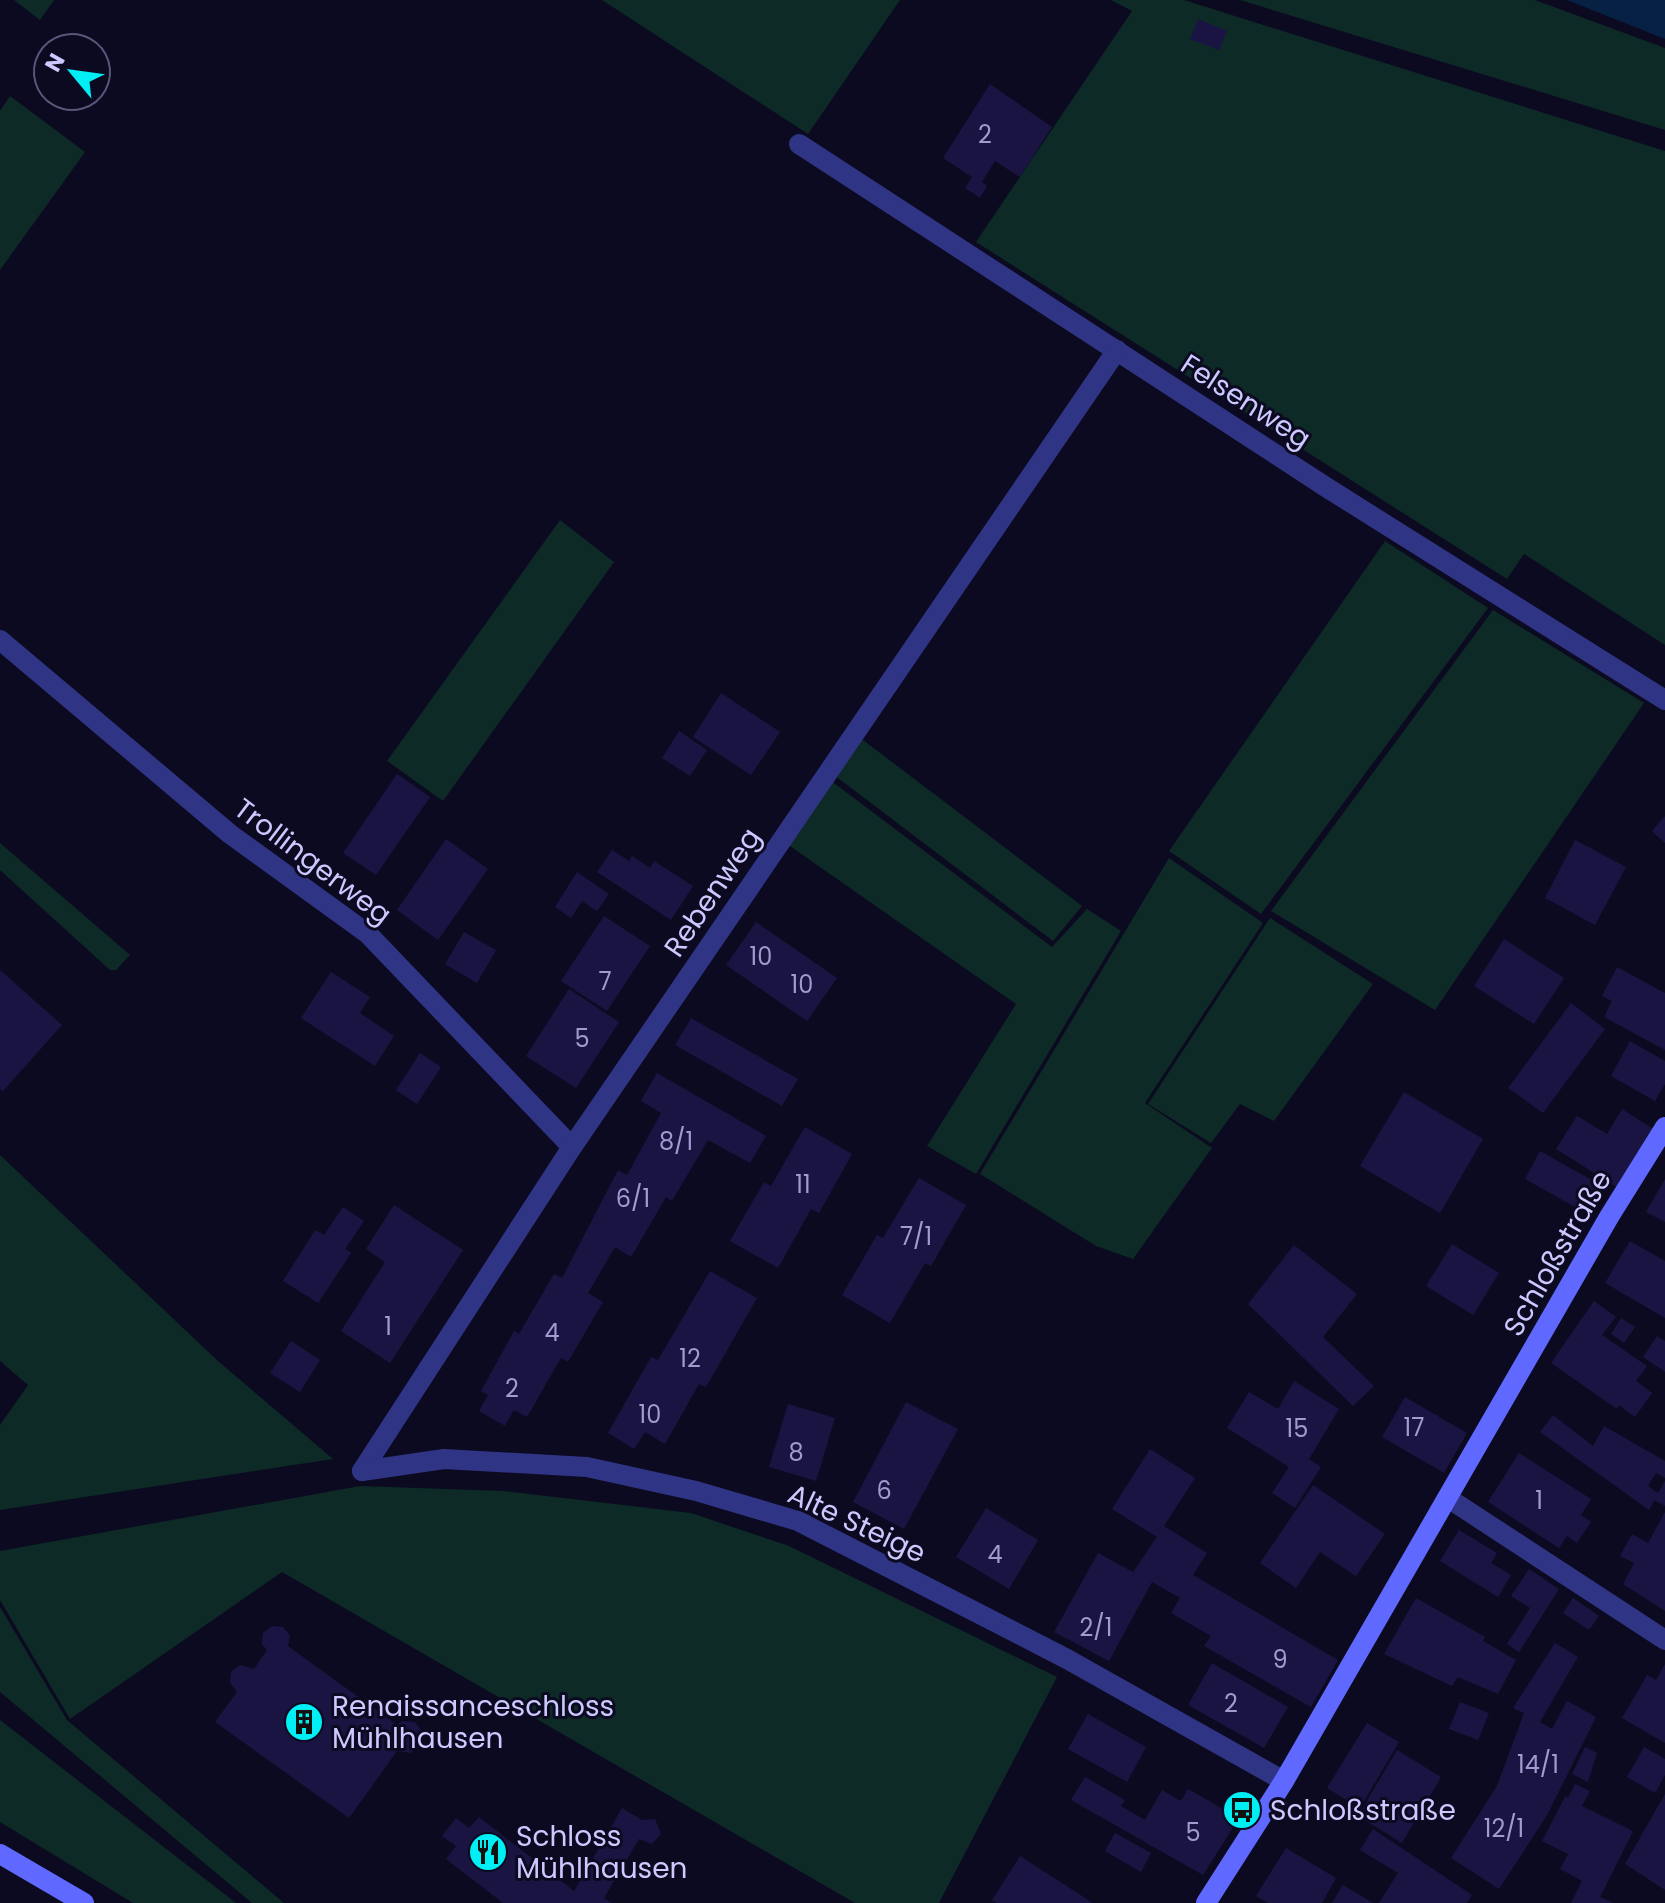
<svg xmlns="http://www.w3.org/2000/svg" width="1665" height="1903" font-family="Poppins,sans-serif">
<rect width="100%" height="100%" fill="#0c0a20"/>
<g fill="#0d2a27">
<polygon points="14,0 54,0 40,20"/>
<polygon points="602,0 900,0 808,134"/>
<polygon points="1111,0 1184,0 1665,151 1665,645 1524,554 1507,579 976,242 1132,11"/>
<polygon points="1240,0 1535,0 1665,48 1665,130"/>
<polygon points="10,96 85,152 0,270 0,111"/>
<polygon points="560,520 614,562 443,801 387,761"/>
<polygon points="1385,541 1488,608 1261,914 1169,851"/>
<polygon points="1493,610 1644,703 1435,1010 1271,911"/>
<polygon points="859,737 1082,906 1053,941 834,775"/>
<polygon points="830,780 1052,947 1087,909 1121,931 976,1174 927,1146 1016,1004 787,844"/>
<polygon points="0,843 130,955 116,970 110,970 0,870"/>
<polygon points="1169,858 1263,923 1145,1103 1212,1148 1133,1259 1096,1246 980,1174"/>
<polygon points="1270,918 1373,984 1274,1121 1240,1104 1211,1143 1148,1104"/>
<polygon points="0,1155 218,1361 333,1459 0,1510 0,1425 28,1385 0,1361"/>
<polygon points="360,1486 503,1491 691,1513 789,1546 1057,1677 939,1903 855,1903 282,1572 70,1719 0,1600 0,1551"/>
<polygon points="0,1607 67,1720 284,1903 252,1903 0,1692"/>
<polygon points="0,1720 236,1903 133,1903 0,1822"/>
</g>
<polygon fill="#062143" points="1567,0 1665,0 1665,39"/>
<g fill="#1a1443">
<polygon points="1198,19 1227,31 1219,50 1190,39"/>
<polygon points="990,84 1052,127 1020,177 995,161 982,182 987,186 980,198 965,188 972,177 943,158"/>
<polygon points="721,693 780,732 751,775 693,737"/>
<polygon points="679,731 707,750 690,776 662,758"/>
<polygon points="397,774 430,797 376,875 343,853"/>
<polygon points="1665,816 1665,843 1652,831"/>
<polygon points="446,839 488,869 438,940 397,910"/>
<polygon points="1575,840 1626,867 1595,925 1545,898"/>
<polygon points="612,850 629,861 632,856 650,868 654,861 693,886 671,920 597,872"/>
<polygon points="577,872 609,894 597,911 582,901 571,918 555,907"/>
<polygon points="604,916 650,946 607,1011 561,981"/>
<polygon points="756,922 837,978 807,1021 726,965"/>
<polygon points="464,932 496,950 477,983 445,964"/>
<polygon points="1504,939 1564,978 1534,1024 1474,986"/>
<polygon points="1617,967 1665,993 1665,1050 1604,1017 1612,1001 1602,996"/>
<polygon points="0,970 62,1025 3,1091 0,1089"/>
<polygon points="331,972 370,997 360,1013 394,1036 375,1066 301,1018"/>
<polygon points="569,989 619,1022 576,1088 526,1056"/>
<polygon points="1571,1003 1605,1029 1543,1113 1508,1088"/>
<polygon points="691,1018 798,1079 782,1106 675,1045"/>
<polygon points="1630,1041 1665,1061 1665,1084 1655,1101 1611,1076"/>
<polygon points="420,1053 441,1067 417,1104 396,1090"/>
<polygon points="657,1073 766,1136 750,1163 708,1140 672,1201 666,1197 631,1257 615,1247 588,1293 603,1302 568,1362 561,1358 527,1417 514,1410 505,1426 479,1411 488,1395 481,1391 514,1331 519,1334 554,1274 562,1278 618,1170 627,1175 661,1113 641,1101"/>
<polygon points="1404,1092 1483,1139 1440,1213 1360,1166"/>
<polygon points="1622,1109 1655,1130 1618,1188 1556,1149 1577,1116 1607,1134"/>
<polygon points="805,1127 852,1154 819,1213 811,1209 778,1268 730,1241 764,1182 771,1186"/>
<polygon points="1540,1151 1597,1183 1582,1211 1525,1179"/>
<polygon points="919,1178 966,1205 931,1266 925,1263 890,1323 842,1295 877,1235 883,1238"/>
<polygon points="1665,1179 1665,1222 1646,1212"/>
<polygon points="394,1205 463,1250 390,1363 341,1331 385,1262 366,1249"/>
<polygon points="343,1207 364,1221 345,1249 351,1253 318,1303 283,1281 315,1230 324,1235"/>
<polygon points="1630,1241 1665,1261 1665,1318 1605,1283"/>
<polygon points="1452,1244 1499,1273 1473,1315 1426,1286"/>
<polygon points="1294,1245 1357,1294 1323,1337 1374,1386 1353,1406 1248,1304"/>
<polygon points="710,1271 757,1298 706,1387 699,1384 665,1444 645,1432 634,1449 608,1433 651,1357 658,1360"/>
<polygon points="1594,1301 1616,1317 1602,1335 1647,1366 1636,1381 1652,1393 1635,1417 1619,1405 1617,1409 1551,1363"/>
<polygon points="1621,1318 1635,1327 1624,1343 1611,1334"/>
<polygon points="1657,1336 1665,1341 1665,1372 1643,1357"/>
<polygon points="291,1341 320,1360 300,1392 270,1373"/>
<polygon points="1294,1381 1339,1409 1309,1459 1321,1467 1295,1508 1272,1493 1289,1467 1227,1428 1249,1392 1278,1409"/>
<polygon points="1405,1397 1467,1433 1444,1473 1382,1437"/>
<polygon points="906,1402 958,1429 904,1529 853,1502"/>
<polygon points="788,1404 835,1418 816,1481 769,1467"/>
<polygon points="1553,1415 1593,1446 1604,1426 1665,1461 1665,1478 1656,1473 1648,1486 1658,1493 1665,1481 1665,1506 1654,1500 1649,1510 1540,1432"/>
<polygon points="1150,1449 1195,1478 1164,1526 1207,1553 1193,1575 1338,1660 1311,1707 1204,1646 1211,1636 1171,1613 1180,1598 1152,1582 1109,1661 1054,1632 1098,1553 1133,1572 1157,1537 1112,1509"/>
<polygon points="1519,1453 1591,1499 1581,1515 1591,1522 1577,1543 1567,1536 1559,1548 1488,1502"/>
<polygon points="1313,1485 1385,1534 1356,1576 1320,1552 1296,1588 1260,1563"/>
<polygon points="986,1508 1038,1540 1009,1589 956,1557"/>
<polygon points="1665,1512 1665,1611 1623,1584 1634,1563 1620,1556 1632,1534 1648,1543"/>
<polygon points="1459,1530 1497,1553 1491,1563 1511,1575 1498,1597 1440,1561"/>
<polygon points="1529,1569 1559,1589 1519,1652 1507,1644 1530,1608 1511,1596"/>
<polygon points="1416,1598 1485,1637 1483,1641 1516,1660 1498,1694 1458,1677 1452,1686 1384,1654"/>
<polygon points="1573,1598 1599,1616 1589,1630 1563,1613"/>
<polygon points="272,1626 283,1627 290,1636 288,1646 397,1725 402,1721 415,1722 423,1733 421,1746 411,1753 397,1751 349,1818 215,1722 237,1692 230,1683 231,1672 240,1665 254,1669 267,1650 262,1644 263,1633"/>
<polygon points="1555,1643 1578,1657 1540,1722 1552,1729 1567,1701 1596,1717 1546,1817 1499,1889 1451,1858 1497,1786 1524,1713 1513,1708"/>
<polygon points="1212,1663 1288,1707 1264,1748 1188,1705"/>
<polygon points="1665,1664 1665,1743 1622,1718 1647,1675 1656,1680"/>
<polygon points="1460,1702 1489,1713 1478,1740 1449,1729"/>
<polygon points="1088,1714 1146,1747 1127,1782 1068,1749"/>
<polygon points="1367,1723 1399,1742 1360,1808 1327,1788"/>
<polygon points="1585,1747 1597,1753 1588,1782 1572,1774"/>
<polygon points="1644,1747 1665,1759 1665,1775 1655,1793 1627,1777"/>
<polygon points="1397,1750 1441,1777 1402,1843 1358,1816"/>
<polygon points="1085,1777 1125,1800 1121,1806 1145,1820 1162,1790 1181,1801 1188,1789 1239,1818 1203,1875 1071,1800"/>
<polygon points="1575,1784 1590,1791 1582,1806 1633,1831 1600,1897 1613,1903 1571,1903 1582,1881 1560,1869 1568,1854 1542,1841 1565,1797 1568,1798"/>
<polygon points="1665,1794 1665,1890 1625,1864"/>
<polygon points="622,1808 642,1820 655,1819 661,1834 652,1844 639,1839 604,1898 611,1903 503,1903 446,1859 456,1846 442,1836 456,1818 469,1828 479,1817 574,1891"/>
<polygon points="1373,1829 1472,1895 1467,1903 1379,1903 1398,1873 1360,1850"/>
<polygon points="1115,1833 1151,1853 1141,1872 1105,1851"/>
<polygon points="1286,1848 1336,1878 1322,1903 1268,1903 1256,1896"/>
<polygon points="1020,1856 1082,1896 1092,1903 997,1903 992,1900"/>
<polygon points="1343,1885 1373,1903 1332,1903"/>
</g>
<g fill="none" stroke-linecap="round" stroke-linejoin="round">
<g stroke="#303484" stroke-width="20">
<polyline points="799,144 1329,489 1665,700"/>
<polyline points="0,640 230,834 368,934 572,1147"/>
<polyline points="362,1471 572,1147 1117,350"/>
<polyline points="362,1471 444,1459 587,1467 696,1491 798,1521 1067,1659 1284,1781"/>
<polyline points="1448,1498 1665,1640"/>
</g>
<g stroke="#6069ff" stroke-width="20">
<polyline points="0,1854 84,1903"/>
<polyline points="1206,1903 1284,1781 1609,1217 1665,1127"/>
</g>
</g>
<defs>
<g id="building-disc" transform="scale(2)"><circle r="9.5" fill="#00eff4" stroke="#0c0a20"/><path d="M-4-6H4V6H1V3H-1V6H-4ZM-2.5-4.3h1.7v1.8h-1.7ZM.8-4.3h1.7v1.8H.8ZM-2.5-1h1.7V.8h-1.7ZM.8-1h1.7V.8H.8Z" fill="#111"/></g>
<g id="bus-disc" transform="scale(2)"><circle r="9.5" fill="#00eff4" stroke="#0c0a20"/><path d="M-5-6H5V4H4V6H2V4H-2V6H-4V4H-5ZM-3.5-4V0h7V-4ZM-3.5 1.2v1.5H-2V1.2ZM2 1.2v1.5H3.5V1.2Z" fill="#111"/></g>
<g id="restaurant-disc" transform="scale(2)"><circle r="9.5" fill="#00eff4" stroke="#0c0a20"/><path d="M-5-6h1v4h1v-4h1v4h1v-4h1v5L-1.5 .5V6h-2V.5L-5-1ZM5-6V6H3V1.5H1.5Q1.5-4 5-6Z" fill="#111"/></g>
</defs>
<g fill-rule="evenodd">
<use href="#building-disc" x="304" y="1722"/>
<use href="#bus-disc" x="1242" y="1810"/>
<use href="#restaurant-disc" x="488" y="1852"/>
</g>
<g text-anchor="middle" stroke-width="6" stroke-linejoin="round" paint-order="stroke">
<g font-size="24" fill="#9f9cd0">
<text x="985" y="143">2</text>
<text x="761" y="965">10</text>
<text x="605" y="990">7</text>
<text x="802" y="993">10</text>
<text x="582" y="1047">5</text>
<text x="676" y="1150">8/1</text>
<text x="803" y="1193">11</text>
<text x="633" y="1207">6/1</text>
<text x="916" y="1245">7/1</text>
<text x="388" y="1335">1</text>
<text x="552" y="1341">4</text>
<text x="690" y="1367">12</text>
<text x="512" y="1397">2</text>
<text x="650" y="1423">10</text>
<text x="1414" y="1436">17</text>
<text x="1297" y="1437">15</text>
<text x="796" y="1461">8</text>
<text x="884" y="1499">6</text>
<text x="1539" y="1509">1</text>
<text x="995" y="1563">4</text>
<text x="1096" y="1636">2/1</text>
<text x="1280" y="1668">9</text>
<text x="1231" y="1712">2</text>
<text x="1538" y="1773">14/1</text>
<text x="1504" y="1837">12/1</text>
<text x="1193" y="1841">5</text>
</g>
<g font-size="28" fill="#cbc9ff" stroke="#0c0a20">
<text transform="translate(1246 401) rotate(33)" y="10">Felsenweg</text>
<text transform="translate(313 861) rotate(37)" y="10">Trollingerweg</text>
<text transform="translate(712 892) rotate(-56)" y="10">Rebenweg</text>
<text transform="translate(1557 1253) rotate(-60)" y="10">Schloßstraße</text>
<text transform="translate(857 1523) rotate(25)" y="10">Alte Steige</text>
</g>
<g font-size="28" fill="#cbc9ff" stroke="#0c0a20" text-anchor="start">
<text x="332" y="1716">Renaissanceschloss<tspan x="332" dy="32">Mühlhausen</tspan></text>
<text x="1270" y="1820">Schloßstraße</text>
<text x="516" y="1846">Schloss<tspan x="516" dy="32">Mühlhausen</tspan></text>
</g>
</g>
<g transform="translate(72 72) rotate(299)"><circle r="38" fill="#0c0a20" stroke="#585679" stroke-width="2"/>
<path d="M0-6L14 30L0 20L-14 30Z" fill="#00eff4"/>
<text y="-12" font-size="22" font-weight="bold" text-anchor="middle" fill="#cbc9ff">N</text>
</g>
</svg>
